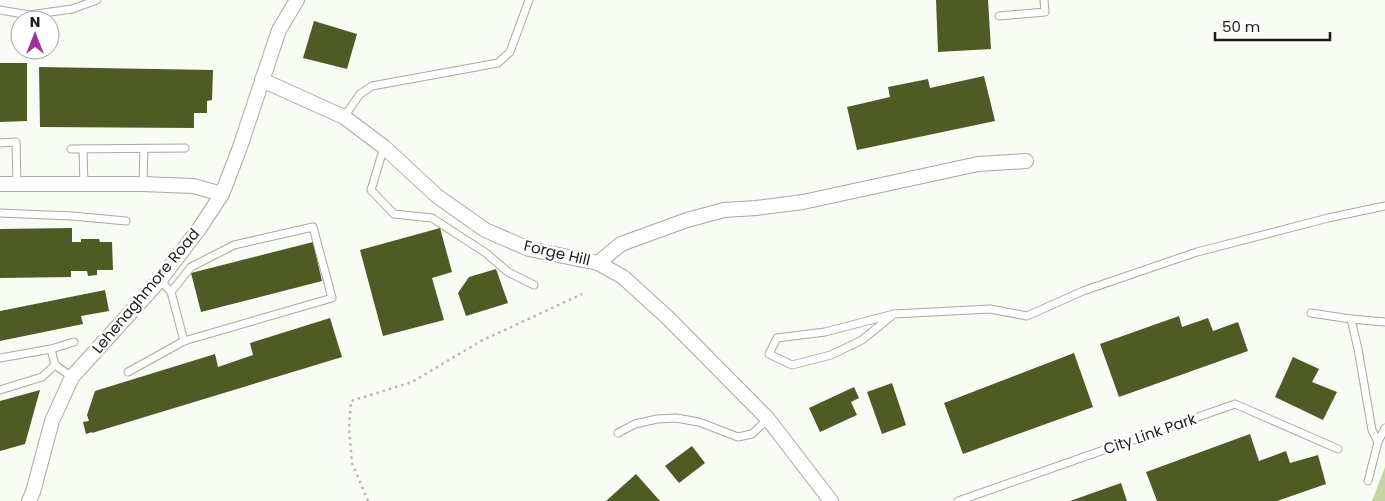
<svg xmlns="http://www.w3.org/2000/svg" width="1385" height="501" font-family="Poppins,sans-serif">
<rect width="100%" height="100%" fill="#f9fbf5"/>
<polygon fill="#c7d3a3" points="1385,467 1385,501 1372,501"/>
<g fill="#4f5a25">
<polygon points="936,0 988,0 991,49 938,52"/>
<polygon points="314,21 357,34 347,69 303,58"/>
<polygon points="0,63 27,63 27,121 0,122"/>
<polygon points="39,67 213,70 212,100 207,101 207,113 194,113 194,128 40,127"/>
<polygon points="984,76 995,121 857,150 847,107 890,97 888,87 928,79 930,88"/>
<polygon points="72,228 72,242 81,242 81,239 99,239 100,242 112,242 113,270 97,270 97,275 88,276 87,271 71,271 71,277 0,278 0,229"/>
<polygon points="440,228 452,272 432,278 444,320 383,336 360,250"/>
<polygon points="313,242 322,281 201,312 191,273"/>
<polygon points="496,269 508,303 466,316 458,293 469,277"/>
<polygon points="105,290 109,311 81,316 83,324 0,341 0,311"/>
<polygon points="1179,316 1182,327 1208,318 1213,331 1238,322 1248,351 1119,397 1100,344"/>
<polygon points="330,318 342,357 92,433 92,432 86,434 83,422 89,421 87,415 95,391 215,354 218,367 253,355 250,343"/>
<polygon points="1074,353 1093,407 963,454 944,403"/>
<polygon points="1293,357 1319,369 1312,382 1337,392 1323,420 1275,397"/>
<polygon points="892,383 906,425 882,434 867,392"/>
<polygon points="854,387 859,398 851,402 857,415 820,432 809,408"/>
<polygon points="40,390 25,444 0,451 0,401"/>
<polygon points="1250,434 1259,461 1286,451 1290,463 1318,455 1326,484 1277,501 1157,501 1146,472"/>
<polygon points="692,446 705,463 679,483 665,466"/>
<polygon points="636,474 660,501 606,501"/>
<polygon points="1121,483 1127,501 1070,501"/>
</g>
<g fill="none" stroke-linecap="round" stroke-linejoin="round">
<g stroke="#a7a9a3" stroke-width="9">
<g id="service">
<polyline points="0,10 29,15 72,9 97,0"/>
<polyline points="999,16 1045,12 1044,0"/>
<polyline points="344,117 360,94 372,86 498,63 510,52 529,0"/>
<polyline points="0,143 16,142 17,184"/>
<polyline points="384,147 371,190 394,214 432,218 486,253 508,272 534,285"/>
<polyline points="71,149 185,148"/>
<polyline points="83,149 84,185"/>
<polyline points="143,184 144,149"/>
<polyline points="0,213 72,216 126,221"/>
<polyline points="160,280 171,292 184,341"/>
<polyline points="1311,313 1351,319"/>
<polyline points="894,314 862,340 831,355 792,365 769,354 777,338 825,332 894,314 990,309 1027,316 1083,291 1197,252 1328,218 1385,206"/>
<polyline points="0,358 51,349 74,342"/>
<polyline points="55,365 72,377"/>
<polyline points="128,372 184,341 332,298 313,227 234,245 191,267 171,292"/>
<polyline points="0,390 42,377 55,365 51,349"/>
<polyline points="618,433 635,424 657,419 676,418 699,422 738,437 752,434 768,419"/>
<polyline points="1378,442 1385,428"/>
<polyline points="1368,481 1378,442 1372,430 1358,349 1351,319 1385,322"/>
<polyline points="958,501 1235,404 1338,449"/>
</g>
</g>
<g stroke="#a7a9a3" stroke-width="16">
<g id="minor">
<polyline points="262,80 344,117 384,147 437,196 485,230 529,249 598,263 623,277 667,317 768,419 831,501"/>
<polyline points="0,184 143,184 193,186 222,194"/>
<polyline points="598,263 621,244 687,220 724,210 756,208 803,202 978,164 1026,161"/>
<polyline points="29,501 33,492 52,421 72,377 160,280 199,229 222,194 239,150 279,30 297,0"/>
</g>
</g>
<polyline stroke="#b6b7b2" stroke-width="2.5" stroke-dasharray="2.5 4" stroke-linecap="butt" points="368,501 352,463 349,428 351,401 412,382 481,341 582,294"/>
<use href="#service" stroke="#fff" stroke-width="7"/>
<use href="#minor" stroke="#fff" stroke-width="14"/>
</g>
<g text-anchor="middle" stroke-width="5" stroke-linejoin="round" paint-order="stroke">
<g font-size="15" fill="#1b1b19" stroke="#fff">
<text transform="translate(557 253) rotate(13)" y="5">Forge Hill</text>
<text transform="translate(146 291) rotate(-50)" y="5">Lehenaghmore Road</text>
<text transform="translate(1150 434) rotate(-19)" y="5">City Link Park</text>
</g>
</g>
<g transform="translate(35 35)"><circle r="24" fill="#ffffff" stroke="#a4a4a3"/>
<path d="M0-4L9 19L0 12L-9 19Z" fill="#9c3498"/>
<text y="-8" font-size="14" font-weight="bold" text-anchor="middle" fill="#1b1b19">N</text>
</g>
<path d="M1215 32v8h115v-8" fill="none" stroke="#1b1b19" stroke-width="2.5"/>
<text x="1222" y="32" font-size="15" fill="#1b1b19" stroke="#ffffff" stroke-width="4" paint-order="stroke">50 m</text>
</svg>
